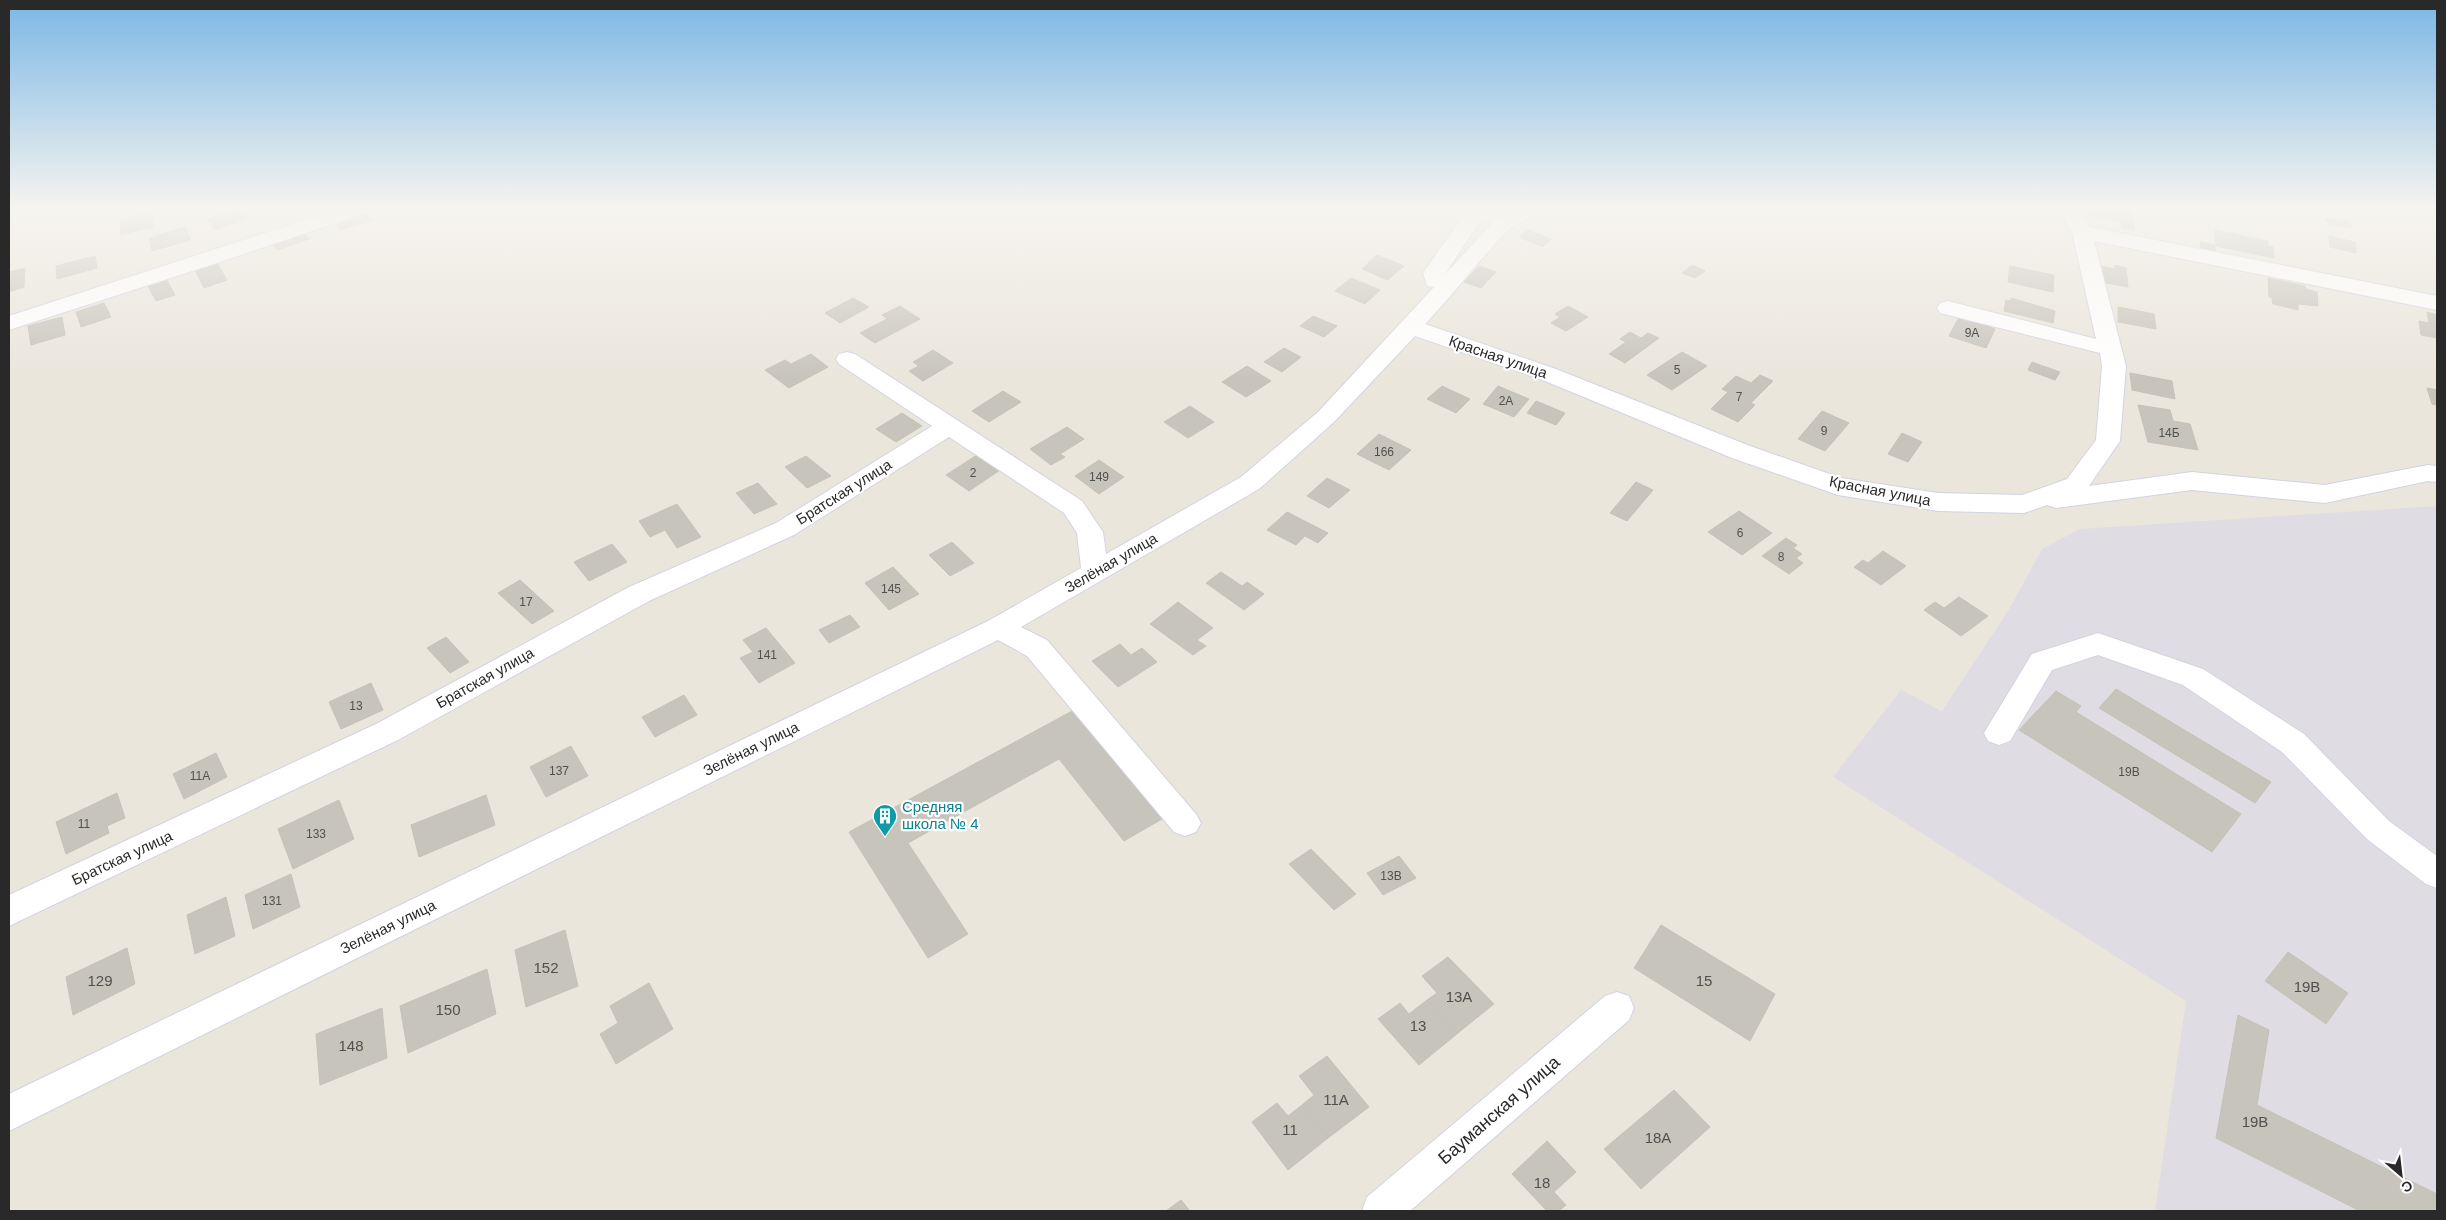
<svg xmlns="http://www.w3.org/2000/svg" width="2446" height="1220" font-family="Helvetica,sans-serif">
<rect width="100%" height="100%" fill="#eae6dc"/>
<polygon fill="#dfdde3" points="2437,506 2437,1211 2155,1211 2186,1001 1833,777 1901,690 1942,711 2008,611 2042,549 2080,529"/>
<g fill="#c6c4bb" stroke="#c6c2b6">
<polygon points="240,209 247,219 215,230 208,219"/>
<polygon points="1580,209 1602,209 1593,215"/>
<polygon points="2087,209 2109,211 2109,209 2131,212 2135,230 2122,228 2121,221 2088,216"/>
<polygon points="366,211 373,220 341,230 334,222"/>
<polygon points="152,212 153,227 120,235 121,220"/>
<polygon points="2324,218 2347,220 2353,228 2329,225"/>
<polygon points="186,227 190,240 152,251 149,238"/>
<polygon points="1528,230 1551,239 1543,247 1519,237"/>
<polygon points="2215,230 2268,241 2268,246 2273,247 2274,258 2216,246"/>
<polygon points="304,232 309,239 277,250 272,242"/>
<polygon points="2329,236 2355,242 2356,253 2330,247"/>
<polygon points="2200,242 2215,245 2215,254 2201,251"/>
<polygon points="1377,255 1404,266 1388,280 1362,269"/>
<polygon points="95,256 97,268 57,279 56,266"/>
<polygon points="217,263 227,280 204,288 195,270"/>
<polygon points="1692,265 1705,271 1695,278 1682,273"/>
<polygon points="2095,265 2115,269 2115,265 2126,268 2128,287 2096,281"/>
<polygon points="1479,266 1496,272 1481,288 1464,282"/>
<polygon points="2010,266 2054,275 2053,292 2008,282"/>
<polygon points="25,268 24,287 9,292 9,272"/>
<polygon points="1351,278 1380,290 1365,304 1335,291"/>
<polygon points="2268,278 2305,286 2306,289 2317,292 2318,306 2298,304 2298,310 2273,304 2272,298 2269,297"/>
<polygon points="167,280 175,295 156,301 148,286"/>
<polygon points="853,298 869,307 840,323 825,313"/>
<polygon points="2011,298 2055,311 2053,323 2004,311 2006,300 2011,301"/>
<polygon points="104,303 111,317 81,327 76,312"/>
<polygon points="900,306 920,319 875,343 860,333 887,319 882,315"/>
<polygon points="1568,306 1588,317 1566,331 1551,323 1560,317 1555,314"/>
<polygon points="2118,307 2154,314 2156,329 2118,322"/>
<polygon points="2427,312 2437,315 2437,338 2421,335 2419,321 2429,323"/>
<polygon points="1960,315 1995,329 1986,348 1949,336"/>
<polygon points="1313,316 1337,326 1324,337 1300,326"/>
<polygon points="62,317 65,335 31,345 28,326"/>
<polygon points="1630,332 1641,338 1648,333 1659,338 1625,363 1609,354 1626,342 1620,339"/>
<polygon points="1284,348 1301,357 1282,372 1264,362"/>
<polygon points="933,350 953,363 923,381 909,371 919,366 913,362"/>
<polygon points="1682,352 1707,366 1672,390 1647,375"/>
<polygon points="811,354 828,367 789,388 765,370 785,360 791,364"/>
<polygon points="2032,362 2060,372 2055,380 2028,370"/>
<polygon points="1247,366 1271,381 1246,397 1222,382"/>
<polygon points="2130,373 2172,381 2175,399 2132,390"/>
<polygon points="1760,375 1773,381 1751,403 1755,405 1738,422 1711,409 1728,392 1722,389 1736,376 1751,383"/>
<polygon points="1442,386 1470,399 1456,413 1427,399"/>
<polygon points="1498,386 1529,399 1514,417 1483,404"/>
<polygon points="2427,388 2437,390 2437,405 2432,404"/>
<polygon points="1003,391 1021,402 989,422 972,411"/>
<polygon points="1536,401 1565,413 1556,425 1527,413"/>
<polygon points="2138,405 2170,410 2173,421 2190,424 2198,450 2148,442"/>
<polygon points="1190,406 1214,422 1188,438 1164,422"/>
<polygon points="1822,411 1849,423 1825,451 1798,439"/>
<polygon points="902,413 922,426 896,442 876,429"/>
<polygon points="1067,427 1084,439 1060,454 1065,457 1051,465 1030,449"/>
<polygon points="1902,433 1922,442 1908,462 1888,454"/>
<polygon points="1379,434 1411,450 1389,470 1357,454"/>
<polygon points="977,455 1000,470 969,491 946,475"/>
<polygon points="806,456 831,476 807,488 785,467"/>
<polygon points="1099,460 1124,477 1099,494 1075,476"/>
<polygon points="1327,478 1350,490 1329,508 1307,496"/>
<polygon points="1636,482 1653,490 1627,521 1610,513"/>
<polygon points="758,483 777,504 754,514 736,493"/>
<polygon points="677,504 701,537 677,548 665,530 650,537 639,521"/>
<polygon points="1739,511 1772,533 1742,555 1708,532"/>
<polygon points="1287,512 1328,533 1318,543 1305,536 1296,545 1267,530"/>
<polygon points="1786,538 1797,545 1793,548 1802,554 1796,558 1803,563 1789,574 1762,556"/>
<polygon points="952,542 974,563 950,576 929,555"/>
<polygon points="612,544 627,562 589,581 574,562"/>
<polygon points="1883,551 1906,566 1881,585 1854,567 1863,560 1868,563"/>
<polygon points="893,567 919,594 889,610 865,583"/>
<polygon points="1221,572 1242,586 1247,582 1264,594 1244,610 1206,583"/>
<polygon points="520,580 554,611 532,624 498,593"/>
<polygon points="1959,597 1988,616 1961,636 1924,610 1935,602 1944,608"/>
<polygon points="1178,602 1213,628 1197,640 1206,646 1193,655 1150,624"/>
<polygon points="850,615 860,627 829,643 819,630"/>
<polygon points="766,628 795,663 759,683 740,658 753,652 743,640"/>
<polygon points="446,637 469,662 450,673 427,648"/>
<polygon points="1120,644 1131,655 1142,648 1157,662 1118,687 1092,661"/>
<polygon points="371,683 383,710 341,729 329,702"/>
<polygon points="2116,689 2271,782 2255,803 2099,708"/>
<polygon points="2056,691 2081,706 2076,712 2241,814 2212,852 2019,730"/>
<polygon points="684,695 697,715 655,737 642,717"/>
<polygon points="1074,710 1162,819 1124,841 1059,759 908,843 968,934 928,958 849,832"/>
<polygon points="571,746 588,776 546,797 530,767"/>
<polygon points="216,753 227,777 184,799 173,774"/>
<polygon points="117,793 125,818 107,826 109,833 66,854 56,822"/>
<polygon points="486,795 495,825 419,857 411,825"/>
<polygon points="339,800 354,839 293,869 278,829"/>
<polygon points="1311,849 1356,894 1334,910 1289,864"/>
<polygon points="1399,856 1416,878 1383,895 1367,873"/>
<polygon points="291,874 300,907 253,929 245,895"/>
<polygon points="226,897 235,936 195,954 187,915"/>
<polygon points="1661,925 1775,994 1750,1041 1634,968"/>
<polygon points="565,930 578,986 526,1007 515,950"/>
<polygon points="127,948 135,984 73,1015 66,977"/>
<polygon points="2288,952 2348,993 2326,1024 2265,981"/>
<polygon points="1448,957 1494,1004 1458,1033 1427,1000 1437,993 1422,976"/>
<polygon points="487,969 496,1014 408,1053 400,1006"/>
<polygon points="649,983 673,1029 616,1064 600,1034 618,1023 610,1006"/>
<polygon points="1427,1000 1458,1033 1419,1065 1378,1019 1400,1003 1409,1014"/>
<polygon points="382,1008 387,1058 320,1085 316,1034"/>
<polygon points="2238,1015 2269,1030 2257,1105 2437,1194 2437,1211 2360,1211 2216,1138"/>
<polygon points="1327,1056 1369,1107 1328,1138 1302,1105 1314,1095 1299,1076"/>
<polygon points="1674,1090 1710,1127 1641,1189 1604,1149"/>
<polygon points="1277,1103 1288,1116 1302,1105 1328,1138 1288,1170 1252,1122"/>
<polygon points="1547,1141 1576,1172 1554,1192 1566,1205 1559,1211 1547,1211 1512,1174"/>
<polygon points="1181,1200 1190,1211 1166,1211"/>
</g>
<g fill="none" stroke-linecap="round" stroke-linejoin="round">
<g stroke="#d2d3e1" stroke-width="2">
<g id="minor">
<polygon points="339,209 368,209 365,213 217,263 9,330 9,316"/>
<path d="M1468,209h20l-43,65 50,-54 19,-11h24c-7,11 -22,13 -31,22 -29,30 -53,63 -82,93l131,45 194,77 91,32 97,15 84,2 45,-16 29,-39 6,-74 -2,-13 -160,-40 -3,-5 3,-5 8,-2 148,38 -24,-107 -12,-23h20l10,18 347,69v14l-343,-69 32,125 -6,75 -31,45 103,-14 133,13 103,-20 9,1v16l-9,-1 -103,22 -133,-13 -136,18 -9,-3 -23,8 -86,-2 -100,-16 -106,-37 -192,-79 -125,-43 -81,86 -75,67 -238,138 26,13 149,174 5,9 -5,9 -11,4 -11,-4 -147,-176 -29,-16 -989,491v-37l979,-473 93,-53 -4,-35 -13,-20 -115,-76 -155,98 -145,66 -251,139 -389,186v-31l367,-171 253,-137 147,-64 156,-97 -93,-62 -3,-5 3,-5 8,-2 8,2 227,147 21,31 3,22 135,-77 77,-65 116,-125 -7,-1 -4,-13z"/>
<polygon points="2098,633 2203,669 2304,734 2389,821 2437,856 2437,888 2426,884 2367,839 2282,752 2183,685 2098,655 2052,670 2010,741 1999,745 1988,741 1984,733 2032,654"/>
<polygon points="1617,992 1629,996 1634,1008 1629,1020 1410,1211 1362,1211 1367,1197 1605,996"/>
</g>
</g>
<use href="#minor" fill="#fff" fill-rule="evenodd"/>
</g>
<linearGradient id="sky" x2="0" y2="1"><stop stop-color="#7bb7e6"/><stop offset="0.55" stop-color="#f6f4ef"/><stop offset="1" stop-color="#f6f4ef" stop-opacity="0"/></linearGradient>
<rect width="2446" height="379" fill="url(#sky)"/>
<defs>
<g id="building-pin" transform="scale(1.25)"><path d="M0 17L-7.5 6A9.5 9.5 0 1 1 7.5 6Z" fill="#0f9aa8" stroke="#fff"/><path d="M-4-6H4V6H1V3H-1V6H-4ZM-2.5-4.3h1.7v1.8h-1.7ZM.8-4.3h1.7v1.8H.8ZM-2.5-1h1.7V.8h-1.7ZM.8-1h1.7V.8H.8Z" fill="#fff"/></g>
</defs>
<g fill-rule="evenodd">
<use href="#building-pin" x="885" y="816"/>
</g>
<g text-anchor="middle" stroke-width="4.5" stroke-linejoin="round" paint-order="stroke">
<g font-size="12" fill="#50504e">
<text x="1972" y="337">9А</text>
<text x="1677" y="374">5</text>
<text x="1739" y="401">7</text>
<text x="1506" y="405">2А</text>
<text x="1824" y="435">9</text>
<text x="2169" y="437">14Б</text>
<text x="1384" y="456">166</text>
<text x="973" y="477">2</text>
<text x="1099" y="481">149</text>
<text x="1740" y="537">6</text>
<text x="1781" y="561">8</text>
<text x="891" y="593">145</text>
<text x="526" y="606">17</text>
<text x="767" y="659">141</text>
<text x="356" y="710">13</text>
<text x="559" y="775">137</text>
<text x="2129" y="776">19В</text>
<text x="200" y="780">11А</text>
<text x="84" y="828">11</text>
<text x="316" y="838">133</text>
<text x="1391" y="880">13В</text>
<text x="272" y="905">131</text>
</g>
<g font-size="15" fill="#292929" stroke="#fff">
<text transform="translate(1498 357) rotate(19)" y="5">Красная улица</text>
<text transform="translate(1880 491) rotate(11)" y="5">Красная улица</text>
<text transform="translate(844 492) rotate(-32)" y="5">Братская улица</text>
<text transform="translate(1111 563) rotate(-30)" y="5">Зелёная улица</text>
<text transform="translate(485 678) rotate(-29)" y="5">Братская улица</text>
<text transform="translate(751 749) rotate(-26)" y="5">Зелёная улица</text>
<text transform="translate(122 858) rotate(-25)" y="5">Братская улица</text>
<text transform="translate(388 927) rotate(-26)" y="5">Зелёная улица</text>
</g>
<g font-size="15" fill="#0d838f" stroke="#fff" text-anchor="start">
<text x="902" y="812">Средняя<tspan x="902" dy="17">школа № 4</tspan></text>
</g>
<g font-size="15" fill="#50504e">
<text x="546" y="973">152</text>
<text x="100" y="986">129</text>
<text x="1704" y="986">15</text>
<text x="2307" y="992">19В</text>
<text x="1459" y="1002">13А</text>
<text x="448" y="1015">150</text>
<text x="1418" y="1031">13</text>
<text x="351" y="1051">148</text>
<text x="1336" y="1105">11А</text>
<text x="2255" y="1127">19В</text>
<text x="1290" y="1135">11</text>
<text x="1658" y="1143">18А</text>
<text x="1542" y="1188">18</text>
</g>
<g font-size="18" fill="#292929" stroke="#fff">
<text transform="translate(1499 1110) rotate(-41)" y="6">Бауманская улица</text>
</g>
</g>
<rect width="2446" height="1220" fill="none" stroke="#292929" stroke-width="20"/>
<g transform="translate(2401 1175) rotate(152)" stroke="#ffffff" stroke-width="4" paint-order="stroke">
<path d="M0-4L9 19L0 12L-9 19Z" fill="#292929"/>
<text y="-8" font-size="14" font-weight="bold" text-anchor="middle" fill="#292929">С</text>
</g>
</svg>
